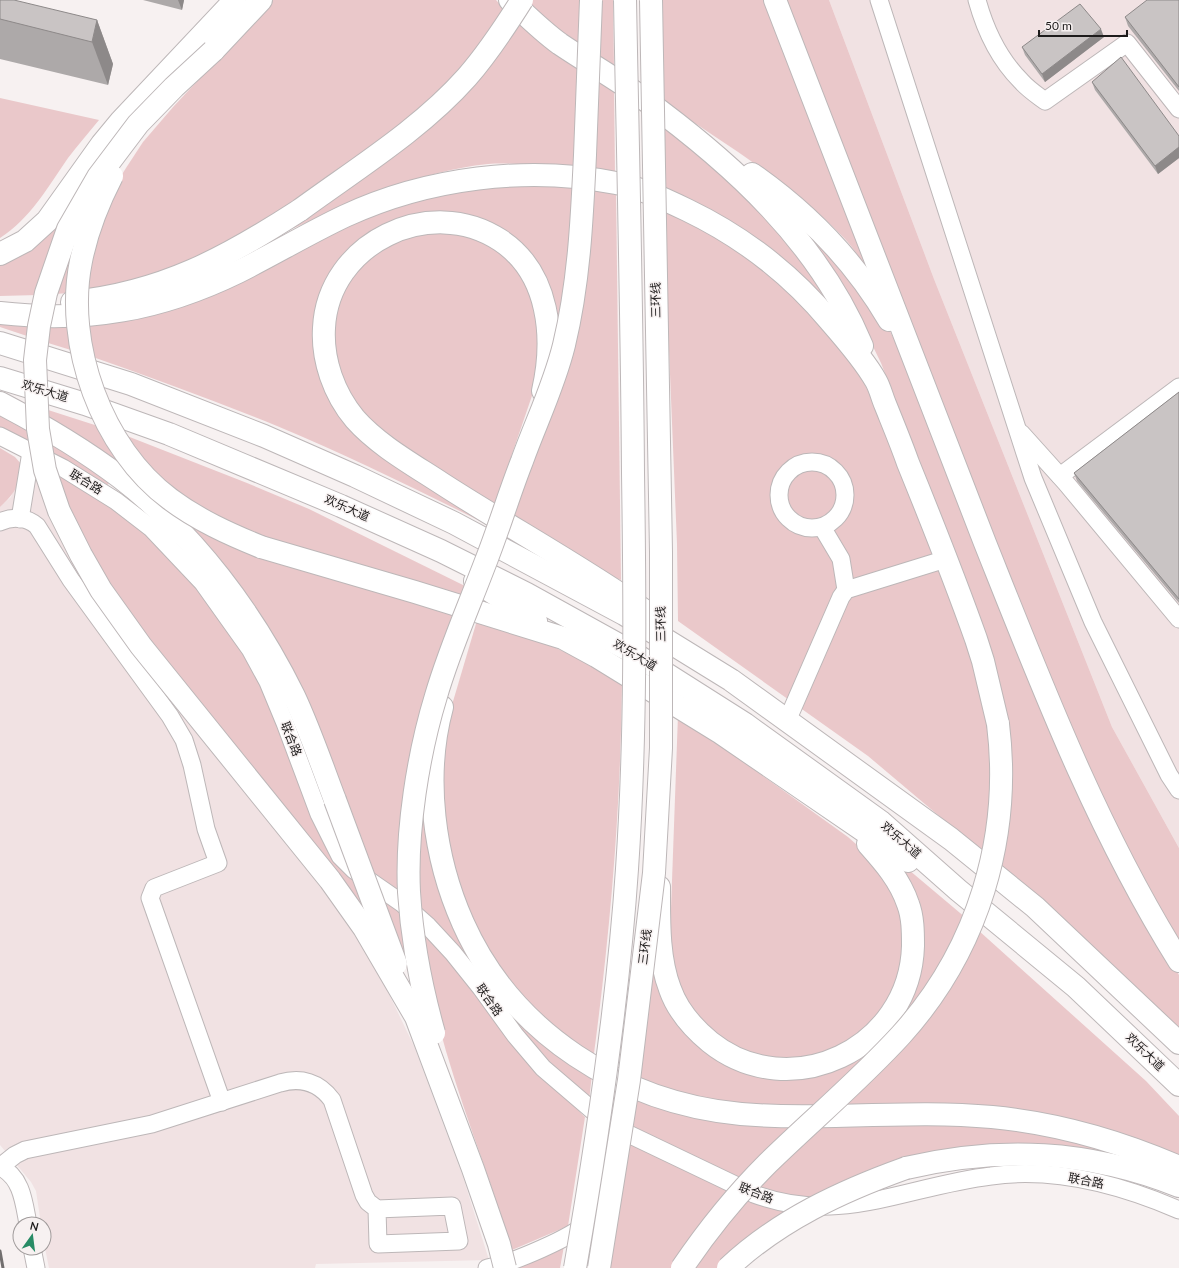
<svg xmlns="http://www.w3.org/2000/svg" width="1179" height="1268" font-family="Lato,'Noto Sans SC',sans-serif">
<rect width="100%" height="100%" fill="#f7f1f1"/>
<g fill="#f1e2e3">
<polygon points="829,0 1179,0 1179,848 1112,727 934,279"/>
<polygon points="20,462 37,478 353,928 387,990 414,1046 463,1177 489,1260 316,1264 315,1268 49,1268 44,1243 44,1224 41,1224 36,1191 31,1182 0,1145 0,507 11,497 22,465"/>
</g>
<g fill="#eac8ca">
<polygon points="273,0 496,0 506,11 469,60 423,108 270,219 197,260 157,276 86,292 92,247 114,187 126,168 143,142 174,106"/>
<polygon points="531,0 582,0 580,49 527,8"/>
<polygon points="598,0 613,0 614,67 596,59"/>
<path d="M660,0h111l98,271c-8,-11 -15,-22 -24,-32 -53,-56 -121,-95 -184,-139z"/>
<polygon points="782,0 829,0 934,279 1112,727 1179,848 1179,943 1143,880 1100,791 1046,673"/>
<path d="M518,19l62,46 -4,105c-29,-3 -59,-8 -88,-6 -69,7 -132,37 -194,64l-3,-4 66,-46z"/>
<polygon points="594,73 614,83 615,175 592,172"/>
<path d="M0,98l99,22c-10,12 -21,25 -31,38 -20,29 -38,61 -68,80z"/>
<polygon points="661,119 719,165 790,241 842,321 663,190"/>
<path d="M484,185l92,1 -17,145 -11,-40 -86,-73 -121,41 -14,128 161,138c-70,-35 -139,-69 -211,-99 -62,-25 -124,-48 -187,-70l-4,-35 291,-112z"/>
<polygon points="592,187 616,190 621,580 608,575 513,518"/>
<polygon points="777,198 822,239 888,327 906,364 1146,922 1179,975 1179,1034 999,863 1010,788 925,477 881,363 861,322"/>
<polygon points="663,204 772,272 855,365 878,411 976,668 987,714 992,789 983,853 868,756 678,621 677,544"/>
<polygon points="66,209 38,295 0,296 0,263"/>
<polygon points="74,230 70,293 54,294"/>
<polygon points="459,232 494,246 515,268 531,291 540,324 536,384 494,507 384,437 349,398 331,350 337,296 375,250 404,235"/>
<polygon points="0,319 33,321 30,337 0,327"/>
<polygon points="48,322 71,322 74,351 45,342"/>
<polygon points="45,409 101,427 168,505 457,610 401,893 375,877 261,621 45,418"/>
<polygon points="0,410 30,427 32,445 0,429"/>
<polygon points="122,434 247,483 309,509 465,586 461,598 307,553 219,519 162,482"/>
<polygon points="47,436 110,480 108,485 50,452"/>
<path d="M0,448l15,9 7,8c-3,21 -7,28 -22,42z"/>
<polygon points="54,471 130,519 190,576 251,665 358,882 377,932 123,608 75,526"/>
<path d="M478,617l63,24 81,38c-1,128 -12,255 -29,382l-53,-41 -57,-74 -31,-68 -11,-93 8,-70z"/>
<polygon points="678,715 848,837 865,852 892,886 903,926 901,968 891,996 868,1027 823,1056 783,1062 729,1045 689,1009 675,975 670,936"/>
<path d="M422,793l37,134 133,147 -3,27c-33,-32 -63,-64 -92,-99 -27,-32 -51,-66 -79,-97z"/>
<polygon points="890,854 966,918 951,951 916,1005 815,1109 744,1110 638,1081 652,962 665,999 745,1072 771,1079 811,1077 913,986"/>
<polygon points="380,895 403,911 410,967 407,968"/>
<path d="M420,927l138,164 27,26 -17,109 -56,24c-23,-77 -54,-150 -74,-228 -8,-31 -12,-64 -18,-95z"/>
<polygon points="978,930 1146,1081 1179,1116 1179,1162 1120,1137 837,1110"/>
<polygon points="638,1093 805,1119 742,1179 632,1128"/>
<polygon points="827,1121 1006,1125 1140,1159 1029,1146 813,1200 785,1197 756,1187"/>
<polygon points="630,1142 732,1190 672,1268 609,1268"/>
<polygon points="747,1197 796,1210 719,1268 691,1268"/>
<polygon points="564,1246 560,1268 518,1268 517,1265"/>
</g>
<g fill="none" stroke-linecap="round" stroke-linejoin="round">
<g stroke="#bdb7b8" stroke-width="19">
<g id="minor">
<polyline points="879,0 1033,478 1093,622 1169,775 1179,790"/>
<path d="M977,0c8,29 22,59 44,81 7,8 16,14 24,20l82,-58 52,66"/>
<polyline points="1021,433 1066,483 1179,619"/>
<path d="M0,436l63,32 53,33 35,27 52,55 47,66 18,33 17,41 34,91 21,42 14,14 49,34 25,22 25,27 28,35 34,47 28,33 49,42 26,19 136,65c86,32 153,-8 237,-18 63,-9 130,9 188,34"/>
<circle cx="812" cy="495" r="33"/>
<polyline points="1060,476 1179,387"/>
<polyline points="20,519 31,452"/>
<path d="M0,522c12,-6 27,-5 37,4l34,54 99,136 14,24 8,25 14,64 12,34 -64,25 -4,10 72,204"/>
<polyline points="822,527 841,559 846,590"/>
<polyline points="787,721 841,597 846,590 946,559"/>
<path d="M0,1167l15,-12 10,-5 127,-26 128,-41c21,-6 39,-1 52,17l32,95 4,7 9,7 75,-3 7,35 -81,3 -1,-35"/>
<path d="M0,1167c22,10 24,36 28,57"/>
<polyline points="32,1248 36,1268"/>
<path d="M487,1268c23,-4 87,-31 102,-47 9,-10 13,-25 15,-37"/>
</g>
</g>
<g stroke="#bdb7b8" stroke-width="24">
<g id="highway">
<path d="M510,0c16,15 32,31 50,44 28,19 57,35 84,55 89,65 175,143 218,247"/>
<path d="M775,0c71,181 139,362 210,543 57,143 112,287 194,418"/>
<polyline points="213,51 261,0"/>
<path d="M752,174c57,40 102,86 137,146"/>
<polyline points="0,254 25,241 47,221 102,144 121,121 235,0"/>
<path d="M72,302c90,-9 154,-44 228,-92"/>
<path d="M0,313c87,10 160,-3 238,-41 36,-18 71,-39 107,-56 82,-38 182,-51 271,-33 25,5 48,16 71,27 56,27 103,63 143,111 14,16 36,42 46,60 4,7 6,16 9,23 8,20 16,39 23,59 24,59 47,117 68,176l7,22 15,63"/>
<polyline points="0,343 131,384 264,436 355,476 454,523 624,614 731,680 951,839 1035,907 1179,1043"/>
<polyline points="0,378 85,404 169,434 341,506 441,551 527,594 630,651 745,724 881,822 958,890 1076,987 1179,1085"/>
<path d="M543,391c12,-53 7,-118 -43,-151 -70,-46 -172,3 -176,88 -2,32 10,66 31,91 23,26 57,45 86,64 68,44 140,83 207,130"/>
<path d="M0,403c42,22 83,46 121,75 74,57 132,135 173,218 16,34 28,70 41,104"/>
<polyline points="261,547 415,592 563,638 596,656 721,733 908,861"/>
<polyline points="475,581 536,621"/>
<path d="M442,707c-19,70 -8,151 21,216 49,110 159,180 278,191 83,7 167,-5 251,3 65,6 127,24 187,50"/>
<path d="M659,887c0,33 -1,71 11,102 7,20 23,39 40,53 80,64 200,7 203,-96 0,-14 0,-29 -5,-42 -8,-24 -24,-42 -40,-60"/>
<path d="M906,1168c94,-22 183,-18 273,18"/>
</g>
</g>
<use href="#minor" stroke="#fff" stroke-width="17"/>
<use href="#highway" stroke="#fff" stroke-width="22"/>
<polyline stroke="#726f6f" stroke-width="3" points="0,1251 3,1268"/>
<g stroke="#bdb7b8" stroke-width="24" stroke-linecap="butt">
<g id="highway-bridge">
<polyline points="213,51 174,87 138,124 98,177 68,229 46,293 39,326 35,360 38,429 45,470 59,511 81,555 101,590 141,646 330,880 364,928 416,1017 473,1169 499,1244 505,1268"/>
<path d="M112,176c-14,27 -25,55 -31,85 -17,83 21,188 89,238 28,21 59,35 91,48"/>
<path d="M300,210c56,-41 121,-81 167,-133 21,-24 38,-50 55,-77"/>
<polyline points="335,800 396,964"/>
<path d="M434,1033c-13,-46 -22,-93 -25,-141 -3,-61 9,-137 27,-196 13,-45 33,-90 50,-135 13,-33 23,-67 36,-100 14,-39 32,-75 42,-116 15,-62 18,-126 21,-190 2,-52 4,-103 6,-155"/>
<path d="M575,1268c23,-132 43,-265 52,-399 9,-132 8,-264 6,-396 -1,-158 -5,-315 -8,-473"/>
<polyline points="599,1268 629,1080 654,873 661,748 661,552 651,0"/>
<path d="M682,1268c25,-37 54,-73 86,-105 44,-43 91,-82 133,-128 77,-85 111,-198 97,-311"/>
<path d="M728,1268c51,-48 114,-77 178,-100"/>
</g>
</g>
<use href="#highway-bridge" stroke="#fff" stroke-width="22"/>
</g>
<g fill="#ada9a9">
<polygon points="0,0 97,20 113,64 108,85 0,59"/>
<polygon points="143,0 184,0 182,10"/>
<polygon points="1179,0 1179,91 1128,26 1125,17"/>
<polygon points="1104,37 1045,82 1025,55 1022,47"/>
<polygon points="1092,82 1179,136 1179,158 1158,174 1095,90"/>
<polygon points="1179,392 1179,603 1077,481 1074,473"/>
</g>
<g fill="#8d8989">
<polygon points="178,0 184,0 182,10"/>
<polygon points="97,20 113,64 108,85 92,42"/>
<polygon points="1101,29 1104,37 1045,82 1042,74"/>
<polygon points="1179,147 1179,158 1158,174 1155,166"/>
</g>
<g fill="#c9c4c4" stroke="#8d8989">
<polygon points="0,0 14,0 97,20 92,42 0,19"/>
<polygon points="1147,0 1179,0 1179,87 1125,17"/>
<polygon points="1080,4 1101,29 1042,74 1022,47"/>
<polygon points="1121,57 1179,136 1179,147 1155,166 1092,82"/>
<polygon points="1179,392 1179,599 1074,473"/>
</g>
<g text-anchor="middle" stroke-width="3" stroke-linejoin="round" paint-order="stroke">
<g font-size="12" fill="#1d1b1b" stroke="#f7f1f1">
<text transform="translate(656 300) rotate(-91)" y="4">三环线</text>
<text transform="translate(45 391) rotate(17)" y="4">欢乐大道</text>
<text transform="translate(86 482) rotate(31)" y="4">联合路</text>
<text transform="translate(347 508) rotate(24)" y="4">欢乐大道</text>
<text transform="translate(661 624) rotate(-91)" y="4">三环线</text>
<text transform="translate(635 655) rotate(31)" y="4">欢乐大道</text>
<text transform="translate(291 739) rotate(69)" y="4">联合路</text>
<text transform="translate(901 840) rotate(41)" y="4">欢乐大道</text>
<text transform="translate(645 947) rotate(-83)" y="4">三环线</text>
<text transform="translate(489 1000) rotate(55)" y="4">联合路</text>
<text transform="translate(1145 1052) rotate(44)" y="4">欢乐大道</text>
<text transform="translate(1086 1181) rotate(11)" y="4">联合路</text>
<text transform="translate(756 1193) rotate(21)" y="4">联合路</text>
</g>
</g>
<g transform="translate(32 1236) rotate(14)"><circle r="19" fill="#f7f1f1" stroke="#a09b9b"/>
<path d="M0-3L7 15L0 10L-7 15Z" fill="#288c66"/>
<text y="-6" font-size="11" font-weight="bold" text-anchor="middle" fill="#1d1b1b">N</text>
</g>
<path d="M1039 30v6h88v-6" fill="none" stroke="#1d1b1b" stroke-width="2"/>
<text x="1045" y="30" font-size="12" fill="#1d1b1b" stroke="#f7f1f1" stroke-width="3" paint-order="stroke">50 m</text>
</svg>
